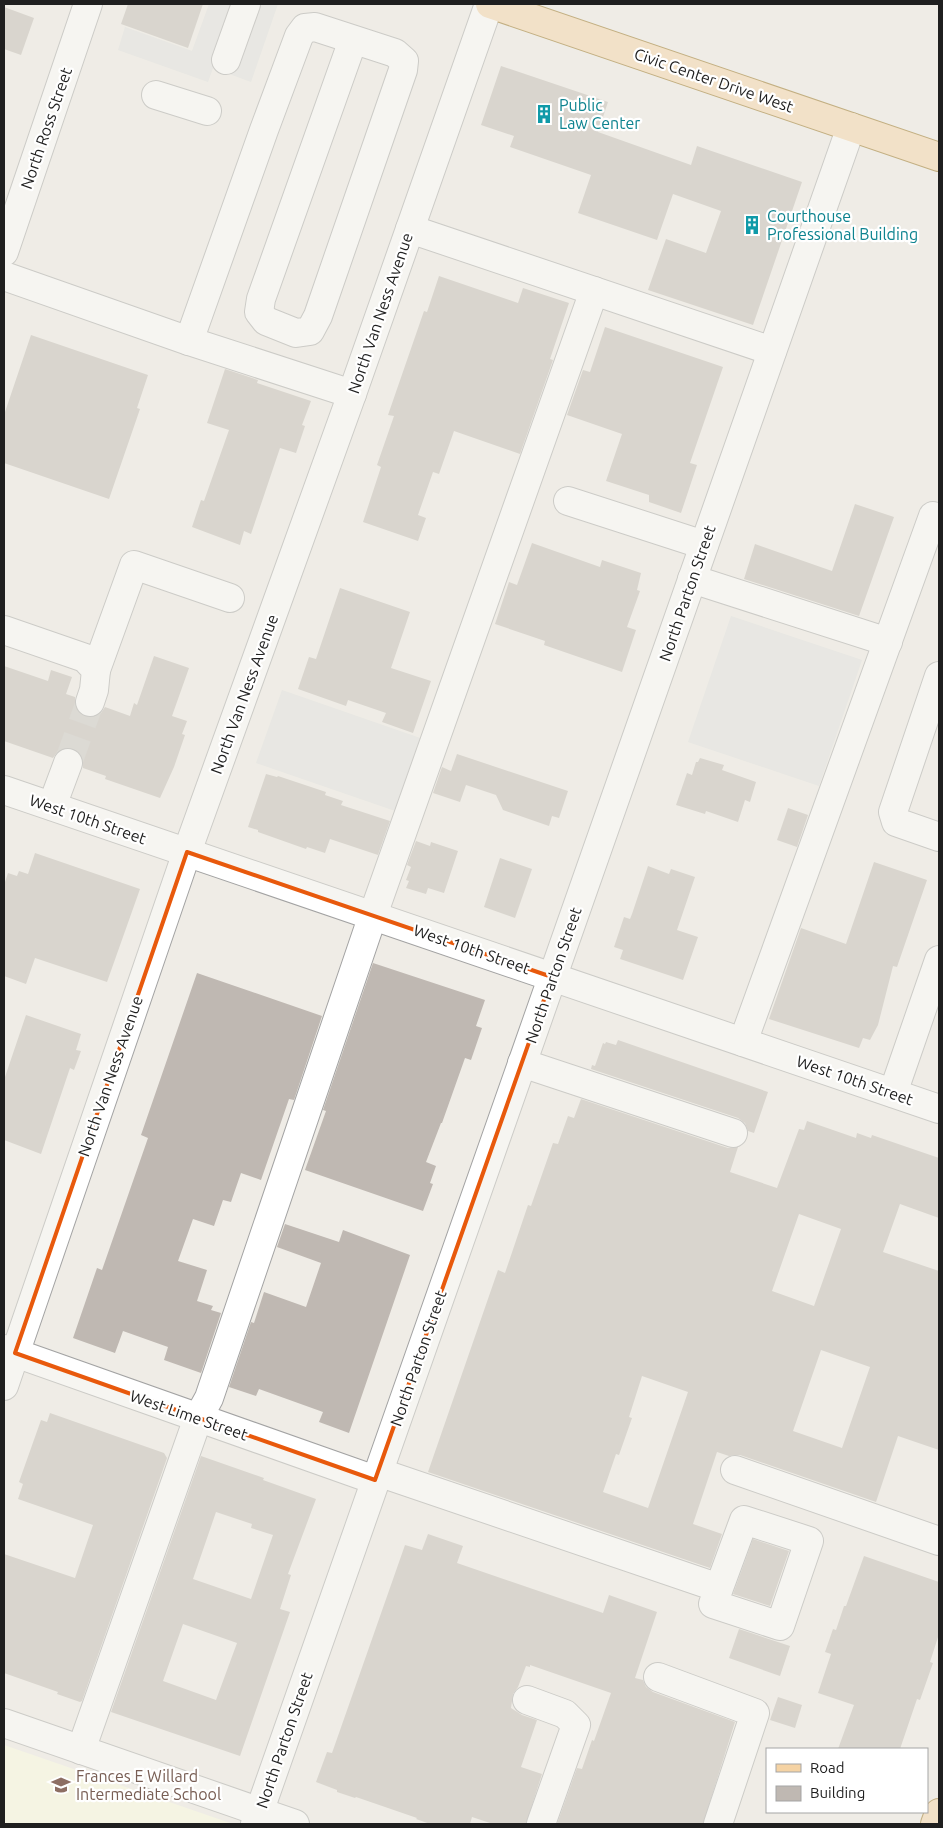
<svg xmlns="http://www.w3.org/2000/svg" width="943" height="1828" font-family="Ubuntu,sans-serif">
<rect width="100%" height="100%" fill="#efece6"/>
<polygon fill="#fcfde1" points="4,1745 233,1824 4,1824"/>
<g fill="#dfdfdf">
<polygon points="209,4 278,4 251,82 213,68 208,82 118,50 125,27 192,51"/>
<polygon points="731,616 862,660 819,786 688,742"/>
<polygon points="282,690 426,740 401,813 256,763"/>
</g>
<g fill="#bfb8b2" fill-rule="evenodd">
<polygon points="128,4 203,4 188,48 121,24"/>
<polygon points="4,7 34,18 21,55 4,49"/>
<polygon points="501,66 608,102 598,132 691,165 697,146 802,182 753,325 648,290 666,239 706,253 721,211 673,194 657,240 578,213 591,175 510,147 514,136 481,125"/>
<polygon points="439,276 518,303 523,288 569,303 550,359 553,360 520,454 454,431 439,474 433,472 418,515 426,518 418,541 363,522 381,467 377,465 394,416 388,415 424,311 427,312"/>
<polygon points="605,327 723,367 690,463 697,465 681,513 649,502 649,495 606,481 622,434 567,415 583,370 590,372"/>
<polygon points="31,335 148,375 137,408 140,409 109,499 4,463 4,415"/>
<polygon points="225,369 258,380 257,383 311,401 302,425 305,426 296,453 280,448 251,534 244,531 240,545 192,527 201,500 204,501 229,430 207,423"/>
<polygon points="855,504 894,517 859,616 744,579 755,544 832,571"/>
<polygon points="532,543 600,567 602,560 641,573 637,590 640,591 627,627 636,630 622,672 544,645 545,641 495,624 509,582 517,585"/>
<polygon points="340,588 410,612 391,668 431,681 413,733 382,722 386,713 348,700 346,706 298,689 309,657 316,659"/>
<polygon points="154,656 189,668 172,716 187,721 182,734 185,735 174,767 160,798 105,779 106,776 83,768 83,760 80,753 73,748 66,748 58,751 53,758 4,741 4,666 48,681 51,670 72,677 66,694 75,697 75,706 79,713 85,717 94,717 101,713 105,707 130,716 134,703 137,705"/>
<polygon points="457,754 568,791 559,818 552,816 549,826 503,810 496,795 466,785 460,802 433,793 442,767 451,771"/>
<polygon points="700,758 724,765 722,770 756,782 750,802 745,800 738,822 706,811 705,814 676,805 687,773 692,775 696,762 698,762"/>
<polygon points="266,774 277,777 278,776 326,792 325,795 343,801 341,805 390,821 378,855 330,839 325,853 307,847 306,849 258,832 258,830 248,827"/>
<polygon points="788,808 808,815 797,847 777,840"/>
<polygon points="416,841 430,846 431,842 458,851 444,893 428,888 426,894 406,888 409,881 406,880 411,867 407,865"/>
<polygon points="35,853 140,889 107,982 35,958 26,984 4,976 4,885 8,873 17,876 19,871 28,874"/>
<polygon points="500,858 532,869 515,918 484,907"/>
<polygon points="874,862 927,880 897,967 893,966 878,1025 870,1040 863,1038 859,1048 769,1019 801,928 846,944"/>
<polygon points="648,866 669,874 671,869 695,877 677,930 698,937 683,980 620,959 623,950 614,947 624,917 630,919 632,914"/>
<polygon points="373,963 485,1000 476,1026 482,1028 471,1060 465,1058 442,1123 441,1123 426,1162 436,1166 430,1183 433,1184 423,1211 305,1170 326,1111 323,1110"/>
<polygon points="197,973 322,1016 294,1100 289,1099 261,1180 241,1173 231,1202 223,1200 214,1226 193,1219 178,1261 207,1270 197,1301 213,1306 211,1310 221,1313 201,1373 164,1360 168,1347 123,1331 115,1353 73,1338 97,1268 102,1270 148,1138 141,1135"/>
<polygon points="26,1015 81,1034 76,1050 81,1051 74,1070 70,1068 41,1154 4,1140 4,1080"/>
<polygon points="618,1040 768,1092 754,1133 748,1131 745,1123 738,1118 591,1069 592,1065 595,1066 603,1043 605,1044 606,1042 616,1045"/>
<path d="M581,1099l147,49 10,-1 -8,25 47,16 22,-59 5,1 3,-9 49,17 1,-5 14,5 1,-3 67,23v60l-39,-14 -17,48 56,19v179l-41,-14 -22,66 -136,-47 -11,1 -12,-4 -24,72 29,10 -12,34 -282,-96 70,-202 7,3 23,-68 3,1 22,-63 5,1 10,-28 6,2zM799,1214l42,15 -27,77 -42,-15zM821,1350l49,17 -28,81 -49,-17zM642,1376l46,16 -40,116 -45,-16 13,-38 3,1 13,-37 -3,-1z"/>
<polygon points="285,1224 339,1242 343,1230 410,1255 349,1433 319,1422 323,1412 259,1389 256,1396 229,1387 251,1322 254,1323 264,1292 306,1307 321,1263 277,1247"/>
<polygon points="50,1413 164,1453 167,1458 82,1701 80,1702 57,1694 58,1692 4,1673 4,1554 75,1578 93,1525 18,1499 23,1484 19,1482 41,1420 47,1422"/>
<path d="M201,1456l63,22 -1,2 53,19 -28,75 3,1 -11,34 10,3 -50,144 -129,-44zM216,1512l36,12 -1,4 22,7 -22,64 -58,-20zM183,1624l54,19 -21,57 -53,-19z"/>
<polygon points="428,1534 463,1546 457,1563 603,1613 609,1595 657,1612 635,1678 643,1680 646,1687 653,1692 735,1722 703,1824 557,1824 577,1768 582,1769 592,1740 594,1741 611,1693 530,1665 530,1667 526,1666 518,1687 513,1694 511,1708 522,1715 537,1720 521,1767 542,1774 526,1824 493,1824 472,1817 470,1824 430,1824 416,1819 417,1818 356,1797 355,1798 337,1792 337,1790 316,1782 327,1752 332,1753 405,1545 422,1550"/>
<polygon points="753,1539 789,1551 770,1606 733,1594"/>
<polygon points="864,1556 939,1582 939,1634 930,1662 933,1663 920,1700 917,1699 900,1749 838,1749 854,1705 818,1693 831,1654 825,1652 833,1629 836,1630 844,1606 846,1606"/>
<polygon points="739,1629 790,1646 780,1676 729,1658"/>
<polygon points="778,1697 802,1705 795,1728 770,1720"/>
</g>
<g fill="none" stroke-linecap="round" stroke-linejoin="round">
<polyline stroke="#c5c3be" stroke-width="28" stroke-dasharray="28 14" stroke-linecap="butt" points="68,763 90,702"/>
<g stroke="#a3a3a3" stroke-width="30">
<g id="minor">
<polyline points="226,60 246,4"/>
<polyline points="156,95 207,111"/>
<polyline points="410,229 772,351"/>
<polyline points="4,252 88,4"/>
<polyline points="4,276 189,341 352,394"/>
<polyline points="189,341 264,130 299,36 305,28 315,27 395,53 404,61 403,70 318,316 310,331 296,333 266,321 259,312 261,299 353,40"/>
<polyline points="568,501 704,545"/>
<polyline points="692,579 888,642"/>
<polyline points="4,630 85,658 96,670 94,690 90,702"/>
<polyline points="96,670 134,565 230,598"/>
<polyline points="939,676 893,812 896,822 939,837"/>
<polyline points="4,790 939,1109"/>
<polyline points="52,806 68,763"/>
<polyline points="743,1042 933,516"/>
<polyline points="522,1063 733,1133"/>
<polyline points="893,1093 939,960"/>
<polyline points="4,1349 375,1480"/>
<polyline points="4,1386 187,852 352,394 489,4"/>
<polyline points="735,1470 939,1541"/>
<polyline points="378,1472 719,1588 744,1520 809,1541 780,1626 713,1604 719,1588"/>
<polyline points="658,1677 755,1713 718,1824"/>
<polyline points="527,1700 565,1714 576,1725 541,1824"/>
<polyline points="4,1723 295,1824"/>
<polyline points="81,1750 198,1418 209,1398 373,915 594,291"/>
<polyline points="255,1824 851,127"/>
</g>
</g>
<g stroke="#8f650b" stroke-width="30">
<g id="major">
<polyline points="490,4 939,157"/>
<polyline points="935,1824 939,1813"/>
</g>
</g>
<use href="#minor" stroke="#fff" stroke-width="28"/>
<use href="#major" stroke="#f5d3a4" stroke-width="28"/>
</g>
<path d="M0 0H943V1828H0ZM187,852l365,125 -177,503 -360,-127z" fill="#efece6" fill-opacity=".55" fill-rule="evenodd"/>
<path fill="none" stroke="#e8590c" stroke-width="4" stroke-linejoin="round" d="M187,852l365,125 -177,503 -360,-127z"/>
<defs>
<g id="building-bare" transform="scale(1.5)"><path d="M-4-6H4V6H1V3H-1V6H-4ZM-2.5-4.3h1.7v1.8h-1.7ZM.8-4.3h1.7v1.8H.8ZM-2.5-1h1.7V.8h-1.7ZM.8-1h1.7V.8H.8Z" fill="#0f9aa8" stroke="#fff" stroke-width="2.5" paint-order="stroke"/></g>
<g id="school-bare" transform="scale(1.5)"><path d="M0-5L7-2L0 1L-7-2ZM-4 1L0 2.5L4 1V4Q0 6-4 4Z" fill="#8d6e63" stroke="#fff" stroke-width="2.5" paint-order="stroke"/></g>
</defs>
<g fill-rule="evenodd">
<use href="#building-bare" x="544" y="114"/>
<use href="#building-bare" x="752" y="225"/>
<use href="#school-bare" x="61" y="1785"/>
</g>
<g text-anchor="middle" stroke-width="4.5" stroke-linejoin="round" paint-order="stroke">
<g font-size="16" fill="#1f1f1f" stroke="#fff">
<text transform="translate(714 80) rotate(19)" y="6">Civic Center Drive West</text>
<text transform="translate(46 128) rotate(-71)" y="6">North Ross Street</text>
<text transform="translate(380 313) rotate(-71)" y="6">North Van Ness Avenue</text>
<text transform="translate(687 593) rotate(-71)" y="6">North Parton Street</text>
<text transform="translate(244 694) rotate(-70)" y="6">North Van Ness Avenue</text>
<text transform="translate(88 819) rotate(19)" y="6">West 10th Street</text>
<text transform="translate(472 949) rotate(19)" y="6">West 10th Street</text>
<text transform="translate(553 975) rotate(-71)" y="6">North Parton Street</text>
<text transform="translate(110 1076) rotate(-71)" y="6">North Van Ness Avenue</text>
<text transform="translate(855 1080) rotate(19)" y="6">West 10th Street</text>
<text transform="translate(418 1358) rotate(-71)" y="6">North Parton Street</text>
<text transform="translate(189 1415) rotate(19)" y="6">West Lime Street</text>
<text transform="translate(284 1740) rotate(-71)" y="6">North Parton Street</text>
</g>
<g font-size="16" fill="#0d838f" stroke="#fff" text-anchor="start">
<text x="559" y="111">Public<tspan x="559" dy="18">Law Center</tspan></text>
<text x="767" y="222">Courthouse<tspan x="767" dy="18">Professional Building</tspan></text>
</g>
<g font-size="16" fill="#785e54" stroke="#fff" text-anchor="start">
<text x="76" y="1782">Frances E Willard<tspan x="76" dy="18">Intermediate School</tspan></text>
</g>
</g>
<rect width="943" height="1828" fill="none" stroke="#1f1f1f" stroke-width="10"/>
<rect x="766" y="1748" width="162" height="65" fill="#ffffff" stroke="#a5a5a5"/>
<rect x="776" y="1764" width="25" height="8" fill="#f5d3a4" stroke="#a5a5a5"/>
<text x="810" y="1773" font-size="15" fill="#1f1f1f">Road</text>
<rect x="776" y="1786" width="25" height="15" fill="#bfb8b2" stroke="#a5a5a5"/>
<text x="810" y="1798" font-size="15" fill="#1f1f1f">Building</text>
</svg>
